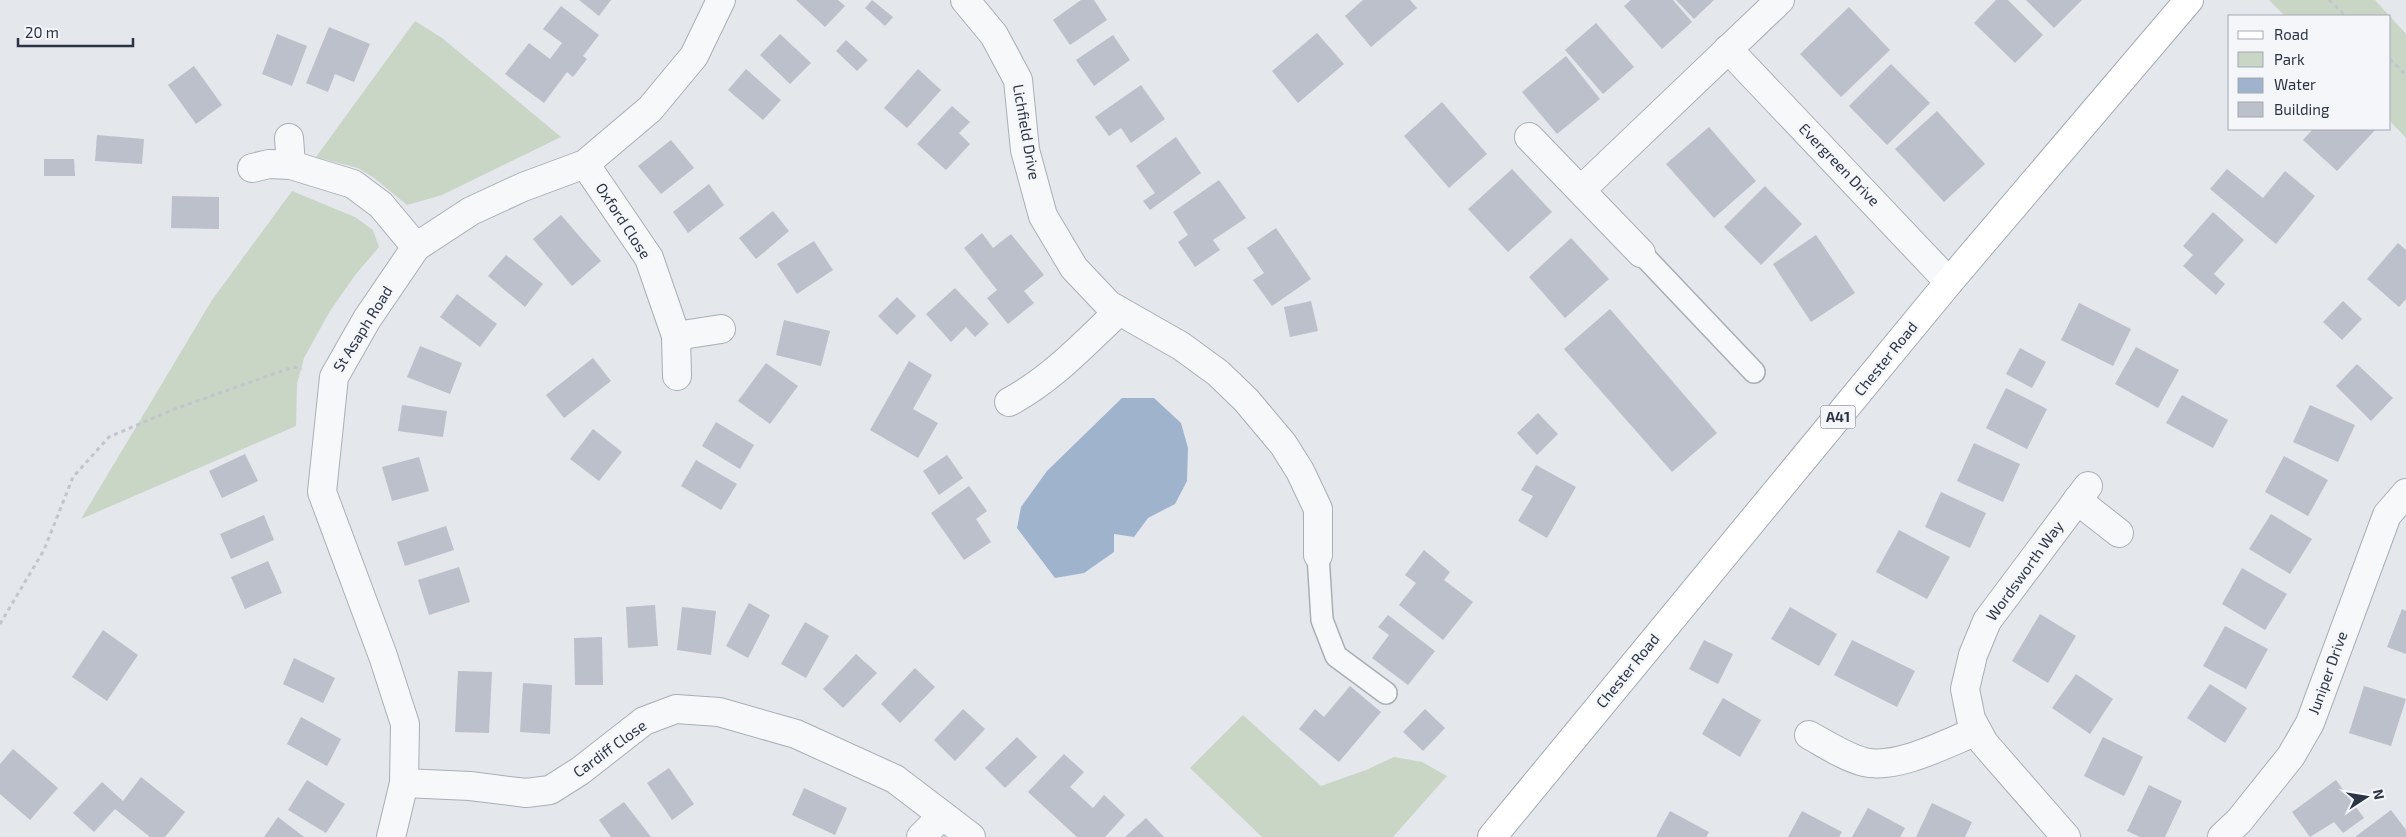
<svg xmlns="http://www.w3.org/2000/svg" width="2406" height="837" font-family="'Exo 2',sans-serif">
<rect width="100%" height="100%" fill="#e4e7ec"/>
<g fill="#c9d6c5">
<polygon points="2269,0 2375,0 2406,34 2406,138 2390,121 2390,16 2285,16"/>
<polygon points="415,21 442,38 561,137 442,195 407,205 373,177 358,168 316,157"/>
<polygon points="292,191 355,217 373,230 379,247 356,274 330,311 304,358 297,384 296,426 81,519 212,300"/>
<polygon points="1243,715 1321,786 1366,770 1394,757 1422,762 1447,776 1393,837 1262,837 1190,768"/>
</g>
<polygon fill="#9fb4cc" points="1122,398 1154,398 1181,423 1188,448 1187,481 1175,504 1148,518 1134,537 1114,534 1114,552 1084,573 1055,578 1017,528 1021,507 1047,471"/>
<g fill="#bbc0ca">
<polygon points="579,0 611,0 599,16"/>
<polygon points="796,0 838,0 845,6 825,27"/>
<polygon points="872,0 893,17 885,26 865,8"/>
<polygon points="1081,0 1094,0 1107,20 1070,45 1053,20"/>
<polygon points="1363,0 1410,0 1417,8 1371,47 1345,16"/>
<polygon points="1631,0 1673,0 1692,22 1662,49 1624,6"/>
<polygon points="1676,0 1714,0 1694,19"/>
<polygon points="1996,0 2008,0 2043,35 2015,63 1974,23"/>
<polygon points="2026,0 2082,0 2054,28"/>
<polygon points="561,6 599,35 583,56 587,59 573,77 567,72 544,103 505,74 529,43 550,59 562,43 543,29"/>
<polygon points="1849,7 1890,50 1841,97 1800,54"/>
<polygon points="1596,23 1634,67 1603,94 1565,50"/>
<polygon points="329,27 370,44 354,82 335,74 328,92 306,83"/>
<polygon points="1317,33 1344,64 1298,103 1272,71"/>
<polygon points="277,34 307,46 292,86 262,74"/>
<polygon points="780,34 811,63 790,84 760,55"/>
<polygon points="1113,35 1130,60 1094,86 1076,60"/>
<polygon points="846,40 868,60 857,71 836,51"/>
<polygon points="1566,56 1600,99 1557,134 1522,92"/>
<polygon points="1891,64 1930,103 1887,145 1849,106"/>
<polygon points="194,66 222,105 196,124 168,85"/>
<polygon points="746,69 781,100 763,120 728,90"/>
<polygon points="918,69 941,90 907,128 884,108"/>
<polygon points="1141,85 1165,119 1131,143 1121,128 1109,136 1095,117"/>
<polygon points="1442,102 1487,154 1449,188 1404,136"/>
<polygon points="952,106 970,122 959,133 970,144 946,170 917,144"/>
<polygon points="1937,111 1985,164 1944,202 1895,149"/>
<polygon points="1709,127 1756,181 1714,218 1666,164"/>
<polygon points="2313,129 2376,129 2337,171 2303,140"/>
<polygon points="97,135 144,139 142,164 95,161"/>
<polygon points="1176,137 1201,173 1150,210 1143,201 1155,193 1136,166"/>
<polygon points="671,140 694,168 661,194 638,166"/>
<polygon points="44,159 74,159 75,176 44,176"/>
<polygon points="1512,169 1552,212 1508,252 1468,209"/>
<polygon points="2227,169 2263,198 2285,171 2315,196 2276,244 2210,189"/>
<polygon points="1219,180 1246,218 1213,240 1220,250 1195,267 1178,242 1188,235 1173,212"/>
<polygon points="709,184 724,205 688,233 673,212"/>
<polygon points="1765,186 1802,224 1761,265 1724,227"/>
<polygon points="172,196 219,197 219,229 171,228"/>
<polygon points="773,211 789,231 756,259 739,238"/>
<polygon points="2213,212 2244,240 2214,274 2225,284 2216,295 2183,266 2193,255 2183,246"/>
<polygon points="561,215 601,261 572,286 533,239"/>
<polygon points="1276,228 1311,279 1272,306 1253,280 1264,273 1247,248"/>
<polygon points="982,233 993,248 1011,234 1044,275 1024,291 1034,303 1008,324 987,298 997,290 964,248"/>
<polygon points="1816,235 1855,293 1811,322 1773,264"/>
<polygon points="1571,238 1609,279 1565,318 1529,277"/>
<polygon points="814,241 833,270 797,294 777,264"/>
<polygon points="2398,243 2406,250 2406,299 2399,307 2367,279"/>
<polygon points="506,255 543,284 525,307 488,276"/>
<polygon points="955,288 989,324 975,337 966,327 951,342 926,314"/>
<polygon points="457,294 497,324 480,347 440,317"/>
<polygon points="897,297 916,316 897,335 878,316"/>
<polygon points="1311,301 1318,331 1290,337 1284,307"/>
<polygon points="2343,301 2362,319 2342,340 2323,322"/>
<polygon points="2079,303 2131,329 2113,366 2061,340"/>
<polygon points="1610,309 1717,433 1672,472 1564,349"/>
<polygon points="784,320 830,331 821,366 776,355"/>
<polygon points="420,346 462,363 450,394 407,377"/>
<polygon points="2136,347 2179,370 2158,408 2115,384"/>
<polygon points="2020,348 2046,362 2032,388 2006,374"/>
<polygon points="593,358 611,381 564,418 546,395"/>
<polygon points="909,361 932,375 913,409 938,423 918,458 870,430"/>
<polygon points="766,363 798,386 770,424 738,401"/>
<polygon points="2357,364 2393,398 2371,421 2336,386"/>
<polygon points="2006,388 2047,409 2027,449 1986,428"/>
<polygon points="2182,395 2228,420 2213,448 2166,423"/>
<polygon points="402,405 447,411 443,437 398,431"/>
<polygon points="2310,405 2355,425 2338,462 2293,442"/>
<polygon points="1538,413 1558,434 1537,455 1517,433"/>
<polygon points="716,422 754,445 740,469 702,446"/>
<polygon points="593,429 622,452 599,481 570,459"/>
<polygon points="1974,443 2020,464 2003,502 1957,481"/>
<polygon points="245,454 258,481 222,498 209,471"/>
<polygon points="947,455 963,478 939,495 923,471"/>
<polygon points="2284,456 2328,480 2308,516 2265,492"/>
<polygon points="419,457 429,491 392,501 382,467"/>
<polygon points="696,460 737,484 721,510 681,486"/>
<polygon points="1536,465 1576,487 1547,538 1518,521 1533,496 1521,490"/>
<polygon points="969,486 987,511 976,519 991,542 964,560 931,513"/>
<polygon points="1941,492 1986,513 1970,548 1925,527"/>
<polygon points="2271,514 2312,539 2290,574 2249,549"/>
<polygon points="264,515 274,540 231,559 220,534"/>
<polygon points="446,526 454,550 405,566 397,542"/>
<polygon points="1899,530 1950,557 1927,599 1876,572"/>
<polygon points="1424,550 1450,572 1444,580 1473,602 1443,640 1399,605 1416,583 1405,575"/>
<polygon points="268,561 282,593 245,609 231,577"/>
<polygon points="459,567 470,602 429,615 418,580"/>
<polygon points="2242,568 2287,594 2265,630 2222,604"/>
<polygon points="749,603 770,615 748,658 726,646"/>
<polygon points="655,605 658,646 628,648 626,607"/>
<polygon points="682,607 716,611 711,655 677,650"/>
<polygon points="1790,607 1837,634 1819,666 1771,639"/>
<polygon points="2402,609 2406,611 2406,654 2387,647"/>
<polygon points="2040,614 2076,636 2048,683 2012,661"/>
<polygon points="1388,615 1435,651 1408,685 1372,658 1389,635 1378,627"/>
<polygon points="805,622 829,636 806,678 781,664"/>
<polygon points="2225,626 2268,649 2246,689 2203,666"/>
<polygon points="103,630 138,655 107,701 72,677"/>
<polygon points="602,637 603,685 575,685 574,638"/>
<polygon points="1704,640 1733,654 1718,684 1689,669"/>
<polygon points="1852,640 1915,671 1897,707 1834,675"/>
<polygon points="856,654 877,673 843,708 823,689"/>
<polygon points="294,658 335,678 323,703 283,684"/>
<polygon points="915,668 935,687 900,723 881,704"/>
<polygon points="458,671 492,672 489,733 455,732"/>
<polygon points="2076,674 2113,699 2090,734 2052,708"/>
<polygon points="523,683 552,685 550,734 520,732"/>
<polygon points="2210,684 2247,708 2225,743 2187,718"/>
<polygon points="1350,686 1381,712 1339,762 1299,729 1315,709 1324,717"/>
<polygon points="2364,686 2406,699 2391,746 2349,733"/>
<polygon points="1723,698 1761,720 1740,757 1702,734"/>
<polygon points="963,709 985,729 955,761 934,740"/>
<polygon points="1425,709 1445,728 1423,751 1403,732"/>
<polygon points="301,717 341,739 327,766 287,744"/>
<polygon points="1017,737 1037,757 1005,788 985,768"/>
<polygon points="2103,737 2143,757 2124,796 2084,776"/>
<polygon points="13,749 58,788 30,820 0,794 0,764"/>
<polygon points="1064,754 1084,772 1070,787 1093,808 1104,795 1125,815 1105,837 1077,837 1028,792"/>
<polygon points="669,768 694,804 672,820 647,783"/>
<polygon points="141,777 185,812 165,837 150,837 115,809 94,832 73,813 102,782 123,801"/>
<polygon points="307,780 345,804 326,833 288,810"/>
<polygon points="2336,780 2364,818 2343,833 2334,822 2310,837 2292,812"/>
<polygon points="2149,785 2182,801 2165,837 2140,837 2127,831"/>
<polygon points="804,788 847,808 835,835 792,815"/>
<polygon points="624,802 651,837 611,837 599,820"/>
<polygon points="1932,803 1972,822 1965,837 1916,837"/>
<polygon points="1868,808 1905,828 1900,837 1852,837"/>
<polygon points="2391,810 2406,830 2406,837 2355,837"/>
<polygon points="1670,811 1709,832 1706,837 1656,837"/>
<polygon points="1802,811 1842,832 1839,837 1788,837"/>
<polygon points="278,817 304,837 264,837"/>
<polygon points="1146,818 1164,837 1125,837"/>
</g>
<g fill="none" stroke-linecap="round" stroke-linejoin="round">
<g stroke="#a9aeb7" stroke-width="24">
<g id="service">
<polyline points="1641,253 1754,372"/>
<polyline points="1318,555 1322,620 1336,656 1386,693"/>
</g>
</g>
<g stroke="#a9aeb7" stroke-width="30">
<g id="minor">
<polyline points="965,0 994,35 1018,80 1025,150 1043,216 1074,268 1109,305 1181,346 1218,373 1246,400 1283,444 1300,471 1318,509 1318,555"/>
<polyline points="1728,49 1949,282"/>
<polyline points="1529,137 1641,253"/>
<polyline points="289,138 291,165"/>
<polyline points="585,164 649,258 676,336 677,376"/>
<polyline points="252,168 269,164 291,165 353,184 381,205 416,247"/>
<polyline points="1581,190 1780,0"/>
<polyline points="676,336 721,329"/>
<path d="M1009,402c43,-23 75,-58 110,-91"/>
<polyline points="2077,500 2119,533"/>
<path d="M1809,735c18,10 36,22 55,27 33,8 83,-19 113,-31"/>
<polyline points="404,783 470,786 526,793 550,790 580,771 644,721 676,709 719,712 796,734 895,779 971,837"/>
<polyline points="391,837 404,783 405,724 383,656 322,492 334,377 367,319 416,247 471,211 523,187 585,164 650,109 694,56 721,0"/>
<polyline points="921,837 942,816"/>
<polyline points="2066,837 1984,743 1971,719 1965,689 1973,655 1987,621 2088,486"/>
<polyline points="2222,837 2239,821 2291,756 2310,723 2387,515 2406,493"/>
</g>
</g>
<g stroke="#a3abb8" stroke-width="30">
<polyline id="primary" points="1492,837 1949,282 2189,0"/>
</g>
<g stroke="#c2c5cb" stroke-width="3" stroke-dasharray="4 4" stroke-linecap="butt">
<polyline points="2329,0 2346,16"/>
<polyline points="2390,59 2406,75"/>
<polyline points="0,624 44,550 73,477 109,437 172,410 293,367 302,369"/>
</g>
<use href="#service" stroke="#f7f8fa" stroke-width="21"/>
<use href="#minor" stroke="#f7f8fa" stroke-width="28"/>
<use href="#primary" stroke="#fff" stroke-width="28"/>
</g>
<g text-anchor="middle" stroke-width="5" stroke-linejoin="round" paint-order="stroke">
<rect fill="#f4f6f9" stroke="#676e7b" stroke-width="1" x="1820.5" y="405.5" width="35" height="23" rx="4"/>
<g font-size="14" font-weight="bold" fill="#2b3445">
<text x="1838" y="422">A41</text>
</g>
<g font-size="15" fill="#2b3445" stroke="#f4f6f9">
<text transform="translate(1026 132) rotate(80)" y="5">Lichfield Drive</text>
<text transform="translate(1839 165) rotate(46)" y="5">Evergreen Drive</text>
<text transform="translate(623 221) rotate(57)" y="5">Oxford Close</text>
<text transform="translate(363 329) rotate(-58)" y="5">St Asaph Road</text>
<text transform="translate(1886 359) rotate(-51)" y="5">Chester Road</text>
<text transform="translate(2025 571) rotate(-54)" y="5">Wordsworth Way</text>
<text transform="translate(1628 671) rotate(-51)" y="5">Chester Road</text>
<text transform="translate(2328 673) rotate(-70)" y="5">Juniper Drive</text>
<text transform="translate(610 749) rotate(-36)" y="5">Cardiff Close</text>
</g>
</g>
<rect x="2228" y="15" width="162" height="115" fill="#f4f6f9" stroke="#a4a8b1"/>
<rect x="2238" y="31" width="25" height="8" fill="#ffffff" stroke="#a4a8b1"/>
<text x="2274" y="40" font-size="15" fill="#2b3445">Road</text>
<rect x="2238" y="52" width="25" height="15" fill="#c9d6c5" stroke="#a4a8b1"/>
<text x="2274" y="65" font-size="15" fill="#2b3445">Park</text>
<rect x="2238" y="78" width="25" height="15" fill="#9fb4cc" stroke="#a4a8b1"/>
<text x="2274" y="90" font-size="15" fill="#2b3445">Water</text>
<rect x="2238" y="102" width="25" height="15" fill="#bbc0ca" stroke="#a4a8b1"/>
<text x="2274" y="115" font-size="15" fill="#2b3445">Building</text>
<g transform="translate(2366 797) rotate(78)" stroke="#f4f6f9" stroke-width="4" paint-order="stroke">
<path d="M0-4L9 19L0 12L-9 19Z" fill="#2b3445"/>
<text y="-8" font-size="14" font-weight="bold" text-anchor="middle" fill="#2b3445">N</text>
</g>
<path d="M18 38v8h115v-8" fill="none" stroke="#2b3445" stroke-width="2.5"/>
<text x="25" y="38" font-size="15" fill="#2b3445" stroke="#f4f6f9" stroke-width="4" paint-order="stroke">20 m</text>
</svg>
